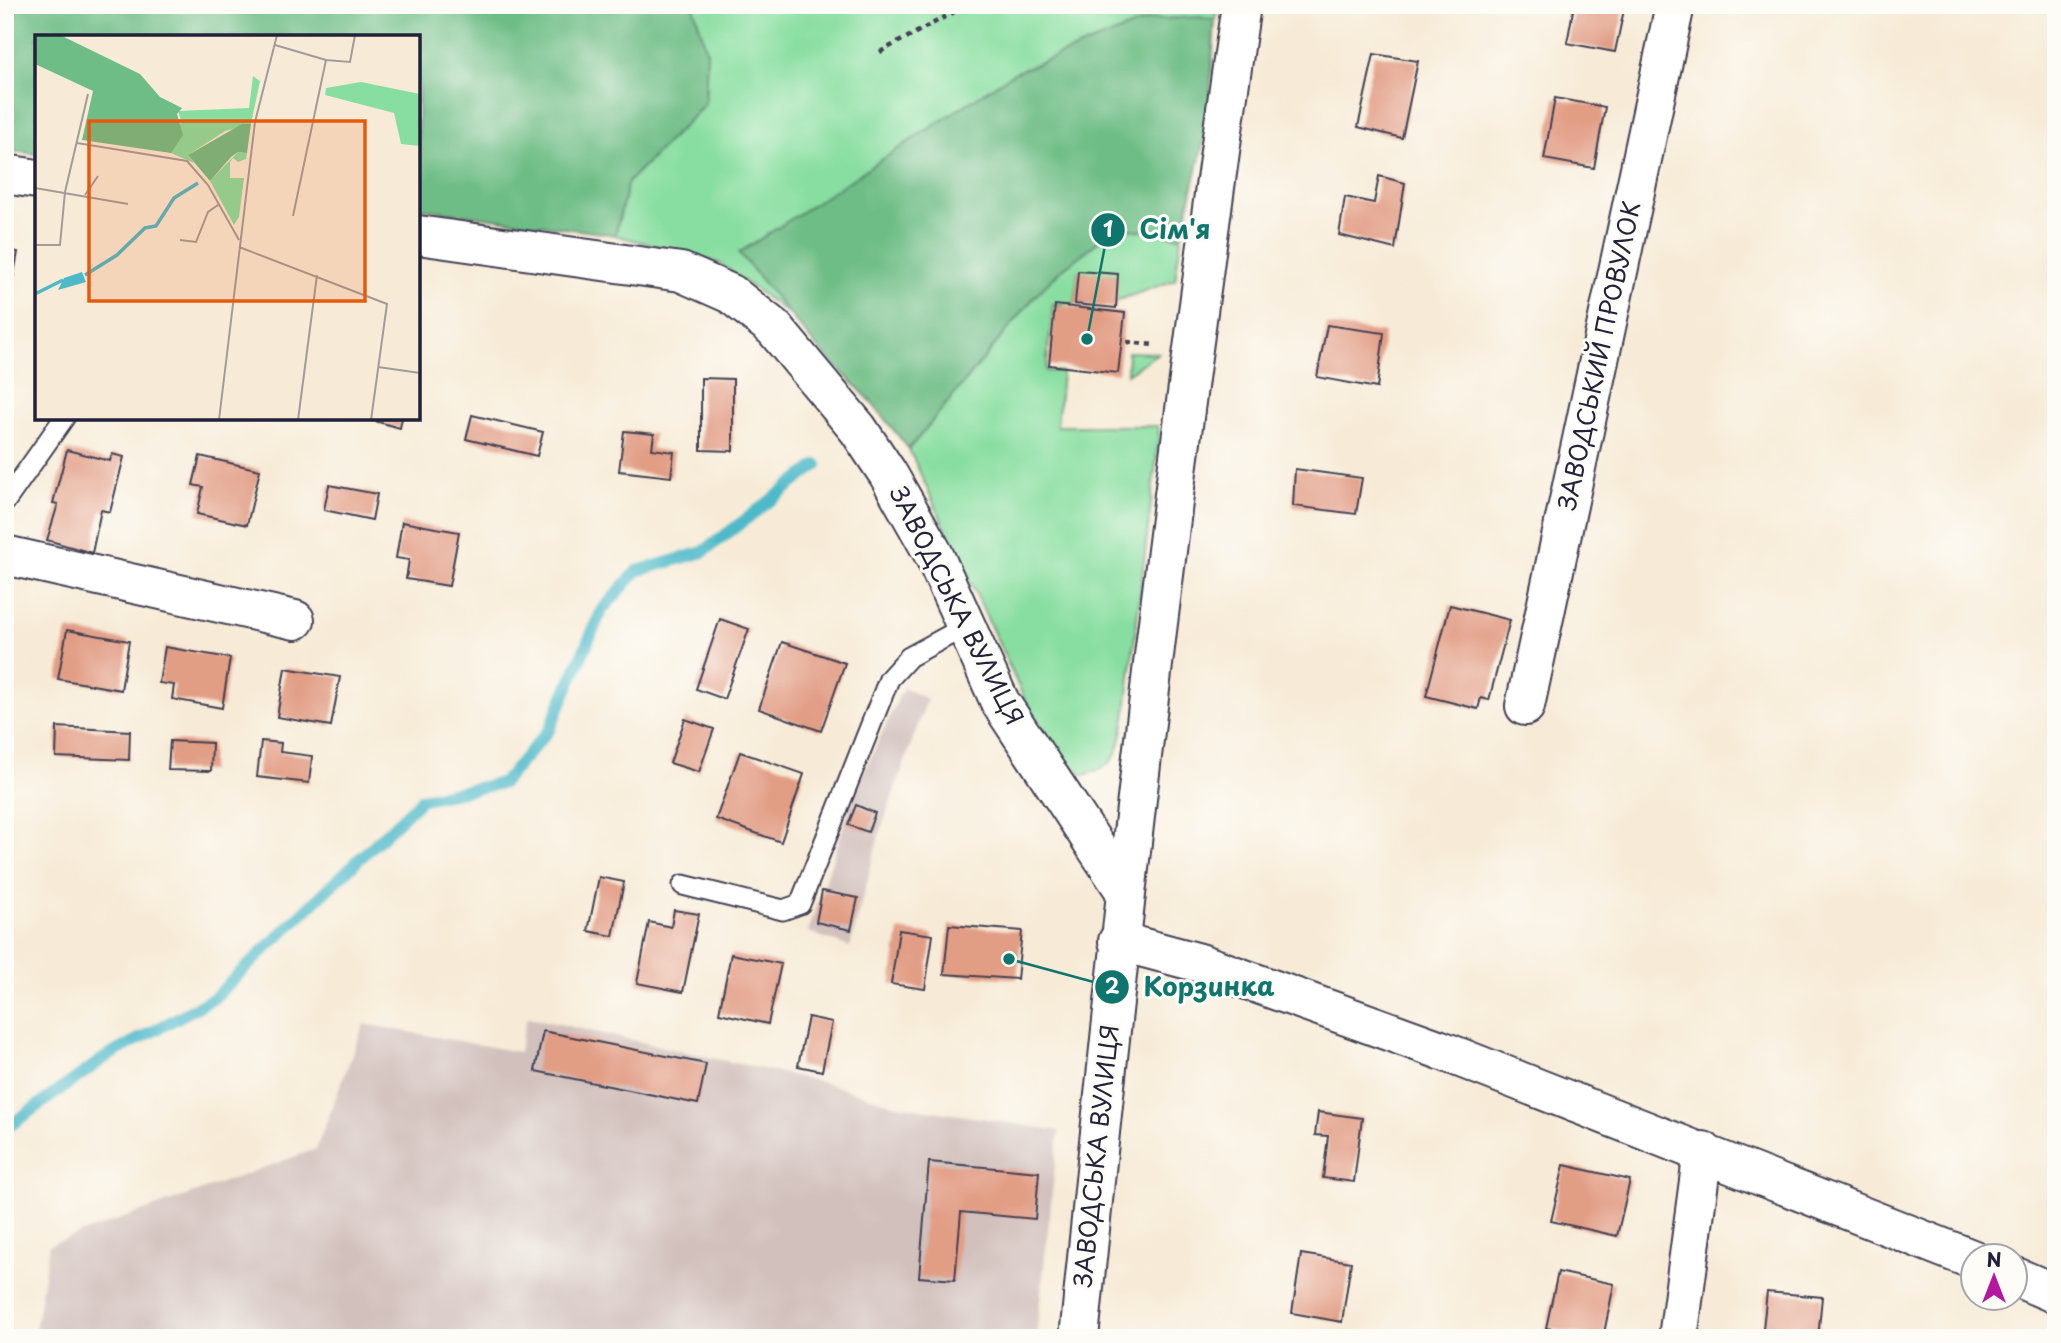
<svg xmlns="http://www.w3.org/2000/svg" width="2061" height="1343" font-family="'Playpen Sans',sans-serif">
<rect width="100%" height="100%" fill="#fdfcf7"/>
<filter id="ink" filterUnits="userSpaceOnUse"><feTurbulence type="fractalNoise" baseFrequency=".0143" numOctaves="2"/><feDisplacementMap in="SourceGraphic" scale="14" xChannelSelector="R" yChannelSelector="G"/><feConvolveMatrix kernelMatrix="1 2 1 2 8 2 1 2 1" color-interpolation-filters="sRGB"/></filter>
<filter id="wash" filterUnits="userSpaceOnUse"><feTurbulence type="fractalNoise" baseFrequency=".00686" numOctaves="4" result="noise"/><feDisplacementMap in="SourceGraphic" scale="28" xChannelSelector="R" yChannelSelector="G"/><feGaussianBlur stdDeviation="1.57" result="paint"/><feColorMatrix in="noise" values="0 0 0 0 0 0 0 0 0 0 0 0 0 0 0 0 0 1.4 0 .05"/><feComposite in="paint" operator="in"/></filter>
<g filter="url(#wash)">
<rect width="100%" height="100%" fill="#f7ebd7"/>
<g fill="#d1c0bc">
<polygon points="903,688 927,699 879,835 850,947 808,932 856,789"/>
<polygon points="527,1017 822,1082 897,1105 1059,1131 1036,1338 34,1338 49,1245 316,1149 364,1024 519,1052"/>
</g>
<g fill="#88dea0" stroke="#55806e" stroke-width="2">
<polygon points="693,5 1218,5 1215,20 1198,17 1148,20 876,165 740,252 788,313 719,263 615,235 628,182 705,104 707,52"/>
<path d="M1117,227l64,10 -6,43 -59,21 -38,-29 -3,32h-22l-7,67 16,1 -5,54h101l1,11 -34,281c-7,32 -5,47 -41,57l-27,-21 -32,-54 -116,-251 127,-154 24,-24z"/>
<polygon points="1128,352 1158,353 1127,374"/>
</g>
<g fill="#6ebd86" stroke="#487060" stroke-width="2">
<polygon points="5,5 693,5 707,52 705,104 628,182 615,235 418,208 418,37 37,37 37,154 5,150"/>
<polygon points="1198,17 1215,20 1208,123 1181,237 1117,227 1060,271 1036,295 909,449 867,397 816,346 739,253 1014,73 1148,20"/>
</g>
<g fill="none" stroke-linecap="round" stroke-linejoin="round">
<polyline stroke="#4db9c9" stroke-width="12" points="5,1129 106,1057 214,998 422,799 503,783 549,730 602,610 637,571 703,552 817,465"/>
</g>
<g id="blocks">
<g fill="#e29d85">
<polygon points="1574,5 1625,5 1615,52 1567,43"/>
<polygon points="1374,54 1418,61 1402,138 1358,127"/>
<polygon points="1555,98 1605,107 1594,168 1544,159"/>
<polygon points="1379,176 1405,183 1395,249 1339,235 1345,197 1374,203"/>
<polygon points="5,250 18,252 7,311 5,311"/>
<polygon points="1078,271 1118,274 1116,308 1075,304"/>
<polygon points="1055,305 1125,313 1118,373 1049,365"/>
<polygon points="1327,325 1384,333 1377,388 1317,377"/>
<polygon points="701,378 733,379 733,451 701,450"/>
<polygon points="472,415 543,432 537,456 466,439"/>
<polygon points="364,418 402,418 400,428"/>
<polygon points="624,431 654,434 652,449 674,452 671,477 619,471"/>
<polygon points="67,450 110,461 112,454 124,457 110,512 101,510 92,553 47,540 58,504 53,503"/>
<polygon points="200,456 260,470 247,525 197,514 203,487 193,485"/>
<polygon points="1295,469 1362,478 1356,514 1293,506"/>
<polygon points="329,485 377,494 372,520 324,510"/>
<polygon points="402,522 459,532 449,586 406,579 409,560 396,558"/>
<polygon points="1450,605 1510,620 1489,700 1481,698 1478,709 1426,696"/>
<polygon points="720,619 749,629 724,699 696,689"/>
<polygon points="67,630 129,641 121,690 58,679"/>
<polygon points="782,642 845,663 821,731 759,709"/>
<polygon points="165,647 230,658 222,708 172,699 174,685 159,683"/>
<polygon points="285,668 340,677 331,726 277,717"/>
<polygon points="685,719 714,729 699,772 670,763"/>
<polygon points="57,727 130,731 129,760 56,757"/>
<polygon points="170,741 212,743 211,771 168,770"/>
<polygon points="261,741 281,743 280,752 312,756 309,783 257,777"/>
<polygon points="740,752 804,774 781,842 716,819"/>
<polygon points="856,805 875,813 868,832 848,825"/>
<polygon points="599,877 624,882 613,936 588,931"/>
<polygon points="822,891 858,898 851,930 816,922"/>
<polygon points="674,910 699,914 683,992 637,983 649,922 671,927"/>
<polygon points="949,925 1022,931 1017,979 944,974"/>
<polygon points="899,930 933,935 925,989 891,984"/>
<polygon points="731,954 781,964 768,1024 719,1013"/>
<polygon points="808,1017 832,1022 822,1071 798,1066"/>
<polygon points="543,1031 706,1064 698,1104 535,1071"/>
<polygon points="1318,1112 1362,1118 1354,1182 1323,1178 1328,1136 1315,1135"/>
<polygon points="929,1162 1039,1172 1035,1219 961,1212 955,1280 919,1277"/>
<polygon points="1564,1165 1630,1180 1617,1236 1551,1221"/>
<polygon points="1301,1254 1351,1262 1342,1322 1292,1313"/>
<polygon points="1558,1272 1614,1284 1603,1338 1546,1328"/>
<polygon points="1767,1292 1822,1297 1818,1338 1762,1338"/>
</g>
</g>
</g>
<g filter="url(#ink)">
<use href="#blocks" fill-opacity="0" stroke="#424052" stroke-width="2"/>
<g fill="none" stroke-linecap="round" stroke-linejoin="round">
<g stroke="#424052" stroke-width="23">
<g id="service">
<polyline points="5,502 64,418"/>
<polyline points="683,885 783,910 800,904 889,679 909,657 966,626"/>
</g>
</g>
<g stroke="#424052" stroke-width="42">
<g id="minor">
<polyline points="5,174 37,179"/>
<polyline points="418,235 681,272 731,294 774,328 858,429 888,474 934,555 1000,702 1125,891"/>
<polyline points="5,555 295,620"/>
<polyline points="1525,706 1675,5"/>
<polyline points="1118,941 1200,963 1438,1049 1974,1260"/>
<polyline points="2016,1277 2056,1294"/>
<path d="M1079,1338c44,-445 97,-890 162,-1333"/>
<polyline points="1678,1338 1703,1151"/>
</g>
</g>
<g stroke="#424052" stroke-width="4.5" stroke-dasharray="5 5" stroke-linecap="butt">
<polyline points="880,52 967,5"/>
<polyline points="1127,342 1154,345"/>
</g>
<use href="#service" stroke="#fff" stroke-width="19"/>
<use href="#minor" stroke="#fff" stroke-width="38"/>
</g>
</g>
<g text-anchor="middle" stroke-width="6" stroke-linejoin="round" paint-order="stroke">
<g font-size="24" fill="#22223b" stroke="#fdfcf7">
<text transform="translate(1600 356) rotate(-78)" y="8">ЗАВОДСЬКИЙ ПРОВУЛОК</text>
<text transform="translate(956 606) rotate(63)" y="8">ЗАВОДСЬКА ВУЛИЦЯ</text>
<text transform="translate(1097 1156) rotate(-84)" y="8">ЗАВОДСЬКА ВУЛИЦЯ</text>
</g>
</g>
<g transform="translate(35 35)">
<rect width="385" height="385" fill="#f7ebd7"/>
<path d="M218,41l7,5 -9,43 -26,7 -37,24 6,8 -23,-10 10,-32 -3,-10 71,-3zM326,47l59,12v52l-19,-2 -7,-31 -69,-18 1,-7zM203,117l9,1 -1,6 -8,3 -5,-4 -3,4v16h14l-5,39 -5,8 -24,-44z" fill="#88dea0"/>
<path d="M0,0h25l80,39 20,23 22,11 -5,6 6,21 -12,18 -89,-13 11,-49 -58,-27zM207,89h9l-4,29 -9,-1 -7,5 -21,24 -22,-26z" fill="#6ebd86"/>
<path d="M47,237l4,10 -28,8 6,-12z" fill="#4db9c9"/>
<path fill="none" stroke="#4db9c9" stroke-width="3.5" d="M50,240l32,-20 28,-27 11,-2 18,-28 24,-15M0,259l28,-14"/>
<path fill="none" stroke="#a29b99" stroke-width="2" d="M240,10l51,15M42,108l110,18 21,24 31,55M0,153l93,16M50,160l13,-19M258,181l33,-156 24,2 5,-27M145,205l16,2 12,-30 10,-7M0,210h25l5,-53 23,-98M204,212l148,57 -16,116M343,332l42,6M184,385l36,-298 22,-87M263,385l19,-145"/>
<path fill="#e8590c" fill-opacity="0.15" stroke="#e8590c" stroke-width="3.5" d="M54,86h276v180h-276z"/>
<rect width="385" height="385" fill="none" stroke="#22223b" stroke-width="3.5"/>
</g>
<path fill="none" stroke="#0f766e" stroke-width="2.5" d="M1087 339L1108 230M1009 959L1112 987"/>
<g fill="#0f766e" stroke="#fdfcf7" stroke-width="2.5">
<circle cx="1087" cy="339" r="7"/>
<circle cx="1009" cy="959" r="7"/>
<circle cx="1108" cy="230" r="18"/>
<circle cx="1112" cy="987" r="18"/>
</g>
<g font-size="21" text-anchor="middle" font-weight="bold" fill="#fff">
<text x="1108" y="237">1</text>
<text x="1112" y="994">2</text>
</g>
<g font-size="26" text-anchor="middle" font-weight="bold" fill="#0f766e" stroke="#fdfcf7" stroke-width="6" stroke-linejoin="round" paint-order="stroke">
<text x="1175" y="239">Сім'я</text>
<text x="1209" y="996">Корзинка</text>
</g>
<rect width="2061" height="1343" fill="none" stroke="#fdfcf7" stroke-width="28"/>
<g transform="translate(1994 1277)"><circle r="33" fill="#fdfcf7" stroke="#a5a5ac" stroke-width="2"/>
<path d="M0-5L12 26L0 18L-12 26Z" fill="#b5179e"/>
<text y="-10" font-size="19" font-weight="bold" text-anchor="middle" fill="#22223b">N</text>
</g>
</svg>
